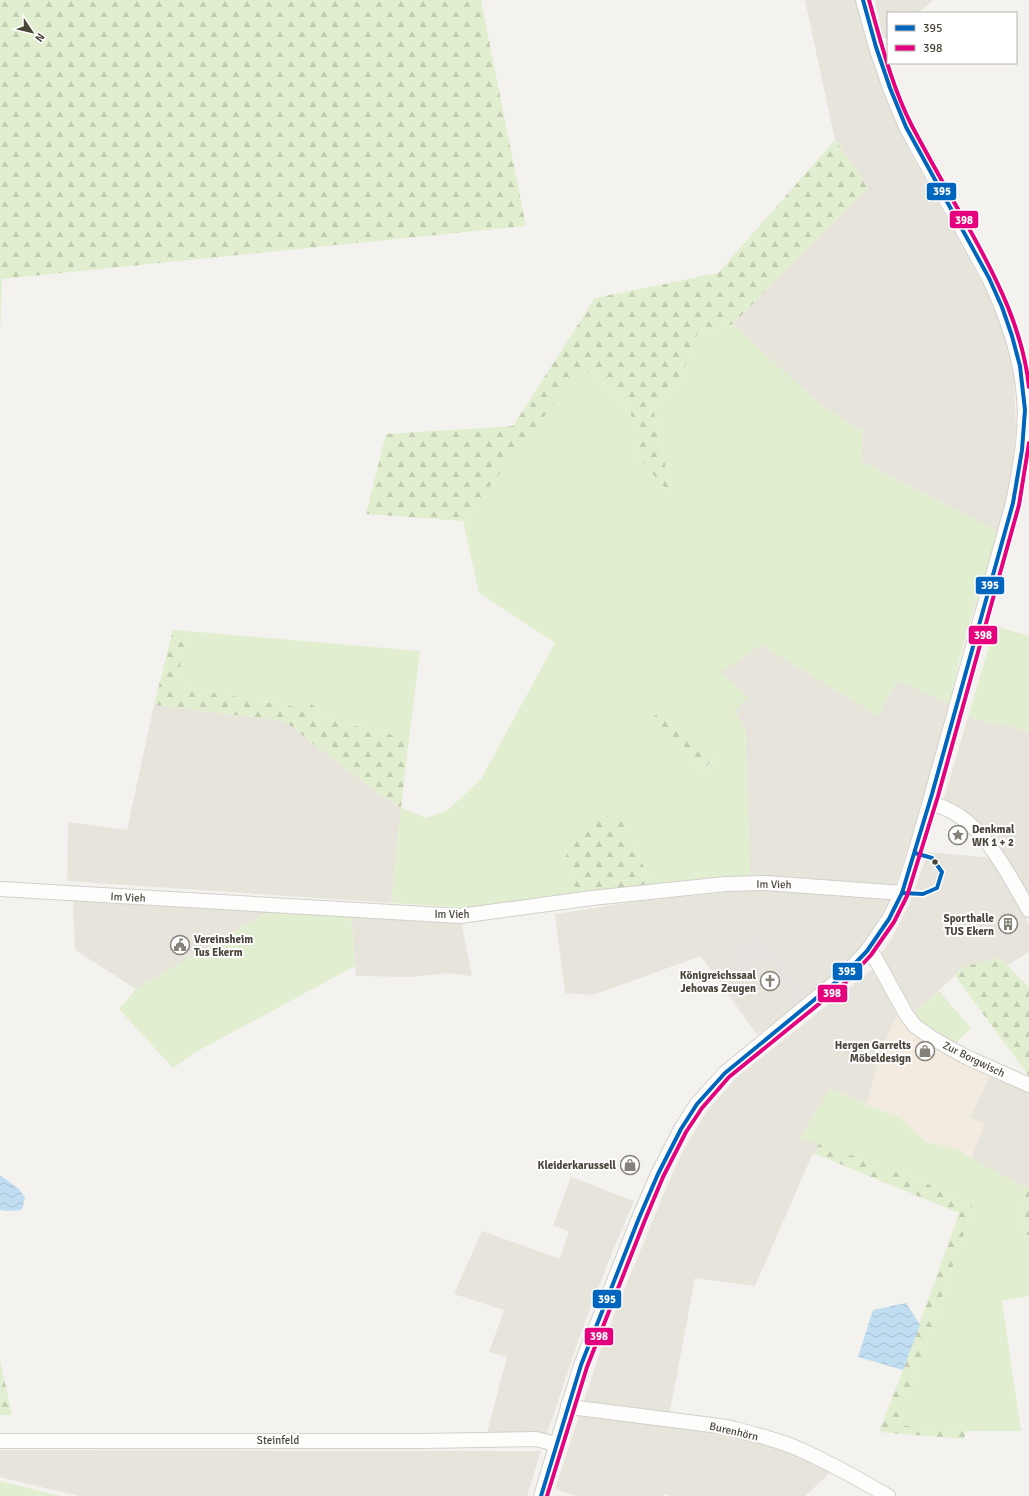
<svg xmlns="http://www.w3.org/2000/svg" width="1029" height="1496" font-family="Signika,sans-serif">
<defs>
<pattern id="forest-firs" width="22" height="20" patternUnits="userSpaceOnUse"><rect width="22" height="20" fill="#e1eecf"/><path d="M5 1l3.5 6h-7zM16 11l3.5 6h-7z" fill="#c3cdb2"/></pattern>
<pattern id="water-waves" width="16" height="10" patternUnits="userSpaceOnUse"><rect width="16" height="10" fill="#c0ddf1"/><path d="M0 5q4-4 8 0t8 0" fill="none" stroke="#a6bfcf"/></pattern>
</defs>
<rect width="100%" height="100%" fill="#f4f2ee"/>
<g fill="#e7e4dc">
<polygon points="805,0 857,0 876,72 894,118 912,156 995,306 1007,341 1014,377 1016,429 1010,487 998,532 861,461 863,432 819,404 733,324 868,187 835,140"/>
<polygon points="875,0 933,0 918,13 888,13 888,38 885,39 882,35"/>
<polygon points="761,645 877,715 898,680 949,704 933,770 895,887 815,879 750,877 745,725 733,712 720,672"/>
<polygon points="154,705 284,721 366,784 401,808 391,903 67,881 68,822 127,830"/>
<polygon points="968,717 1029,731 1029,899 987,830 966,811 943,801"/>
<polygon points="928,852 994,858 1029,924 1029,952 1008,965 1000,958 965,966 913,1014 880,955 891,940 909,905"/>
<polygon points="761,889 826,892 891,899 879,925 847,966 813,996 757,1035 701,956 593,995 565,993 555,914 639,901"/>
<polygon points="73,899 270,911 136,989 75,950"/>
<polygon points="351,915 461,921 472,976 447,973 412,977 356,976"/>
<polygon points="873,969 897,1015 881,1052 867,1104 830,1089 800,1138 819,1144 813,1153 755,1286 695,1278 668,1422 765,1442 832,1471 805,1496 669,1496 665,1494 663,1496 577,1496 555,1489 604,1340 665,1190 683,1151 706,1112 737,1077"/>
<polygon points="995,1064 1029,1080 1029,1187 1026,1188 971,1158 984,1123 970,1118"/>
<polygon points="571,1177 634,1201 612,1253 582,1330 547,1434 487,1433 507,1357 489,1352 504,1310 454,1294 482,1231 560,1259 569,1231 553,1226"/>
<polygon points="0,1450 541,1451 527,1496 78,1496 0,1477"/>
</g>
<polygon fill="#f3ebdf" points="897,1015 913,1033 990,1075 970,1118 985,1123 971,1158 958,1149 926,1142 900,1118 867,1104 881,1052"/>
<g fill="#e1eecf" fill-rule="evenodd">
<path d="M733,324l86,80 44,28 -2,29 137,71 -33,106 -16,66 -51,-24 -21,35 -116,-70 -40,27 27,25 -15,15 12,13 5,152 -98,7 -31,-65 -50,55 4,20 -106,14 -78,-5 10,-95 25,10 22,-8 33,-31 74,-136 -76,-50 -16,-72 114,-148 14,-1 39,36 8,49 34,38 -19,-87 22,-15 23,-61zM654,717l60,41v1l-12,12z"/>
<polygon points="995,626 1029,636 1029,731 968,717"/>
<polygon points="187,631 420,651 409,739 315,716 297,707 176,686"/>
<polygon points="270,911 351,915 355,966 196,1052 173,1068 119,1009 136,989"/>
<polygon points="939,991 971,1028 954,1045 926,1028 913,1014"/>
<polygon points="830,1089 900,1118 926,1142 958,1149 971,1158 1026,1188 1020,1233 1029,1235 1029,1296 1002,1301 1021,1431 966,1431 898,1425 973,1207 928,1184 874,1163 800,1138"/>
<polygon points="0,1481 60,1496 0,1496"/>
</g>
<g fill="url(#forest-firs)">
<polygon points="0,0 481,0 526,226 2,279 0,338"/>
<polygon points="835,140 868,187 733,324 698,332 675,393 653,408 672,496 638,457 630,408 591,372 577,374 463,521 366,514 386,434 513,426 595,298 718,273"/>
<polygon points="173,630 187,631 176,686 296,707 303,699 317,708 315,716 409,739 401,808 366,784 284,721 154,705"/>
<polygon points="664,710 714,758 702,771 653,717"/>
<polygon points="596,814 621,819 652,884 575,894 571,874 560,864"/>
<polygon points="1000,958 1029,987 1029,1076 955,976 965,966"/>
<polygon points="819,1144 874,1163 928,1184 973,1207 898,1425 966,1431 964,1439 879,1432 903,1370 959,1213 813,1153"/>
<polygon points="1029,1187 1029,1235 1020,1234 1026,1188"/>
<polygon points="0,1360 12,1415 0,1415"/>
</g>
<polygon fill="#e6e3df" points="760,933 807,993 791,1005 784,997 792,990 767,957 744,973 727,952"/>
<g fill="url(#water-waves)">
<polygon points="0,1175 19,1189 25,1198 22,1210 8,1211 0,1210"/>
<polygon points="906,1303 920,1325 903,1370 858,1357 873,1310"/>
</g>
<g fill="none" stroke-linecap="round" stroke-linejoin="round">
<g stroke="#d2d0cb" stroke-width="16">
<g id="minor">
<path d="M930,803c51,12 75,66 99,107"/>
<polyline points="0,889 460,916 592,898 726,884 766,883 902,893"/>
<polyline points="867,951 874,956 906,1014 915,1026 932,1038 964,1056 1029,1085"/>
<path d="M568,1405l10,3 149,19c23,6 53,13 74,23 30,13 59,30 87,46"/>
<polyline points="0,1441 423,1441 536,1439 556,1444"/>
<path d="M541,1496l40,-131 58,-147 19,-44 23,-45 16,-25 28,-31 117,-96 25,-26 22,-32 13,-26 13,-40 17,-59 81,-291c7,-35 14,-71 11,-106 -3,-42 -17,-81 -35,-119l-83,-151 -16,-39 -14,-41 -13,-47"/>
</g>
</g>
<use href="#minor" stroke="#fdfdfc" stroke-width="14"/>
<g stroke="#fff" stroke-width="7">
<g id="bus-1">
<polyline points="902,893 923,894 937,888 942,872 932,858 915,853"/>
<polyline points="541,1496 581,1365 639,1218 658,1174 681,1129 697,1104 725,1073 842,977 867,951 889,919 902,893 932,794 1013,503 1022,450 1025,410 1020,366 1012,336 1002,307 989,278 906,127 890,88 876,47 863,0"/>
</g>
</g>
<g stroke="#fff" stroke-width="7">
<g id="bus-2">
<path d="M869,0c12,42 23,87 43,126 19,36 39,71 59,106 27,49 52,99 58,155"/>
<polyline points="547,1496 587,1367 645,1220 663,1177 686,1132 702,1108 729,1077 846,982 871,955 894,922 907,896 938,796 1019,505 1029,443"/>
</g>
</g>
<use href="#bus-1" stroke="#0065bd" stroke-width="4"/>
<use href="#bus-2" stroke="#e5007d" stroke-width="4"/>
</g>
<defs>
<g id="sight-ring" transform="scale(1)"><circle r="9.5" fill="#fff" stroke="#868178" stroke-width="1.5"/><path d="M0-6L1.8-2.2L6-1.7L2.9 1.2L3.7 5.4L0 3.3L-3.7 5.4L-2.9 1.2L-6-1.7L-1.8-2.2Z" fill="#868178"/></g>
<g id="building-ring" transform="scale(1)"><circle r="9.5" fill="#fff" stroke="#868178" stroke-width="1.5"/><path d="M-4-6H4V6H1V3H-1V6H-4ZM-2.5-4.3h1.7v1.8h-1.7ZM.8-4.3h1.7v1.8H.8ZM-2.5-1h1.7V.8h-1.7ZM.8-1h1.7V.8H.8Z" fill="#868178"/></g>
<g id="civic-ring" transform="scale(1)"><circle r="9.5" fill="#fff" stroke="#868178" stroke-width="1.5"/><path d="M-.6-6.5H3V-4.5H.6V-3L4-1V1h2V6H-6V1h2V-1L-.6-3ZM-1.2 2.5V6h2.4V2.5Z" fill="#868178"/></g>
<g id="church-ring" transform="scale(1)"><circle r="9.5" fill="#fff" stroke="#868178" stroke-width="1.5"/><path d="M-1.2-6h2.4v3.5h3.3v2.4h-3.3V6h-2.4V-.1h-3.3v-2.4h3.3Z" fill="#868178"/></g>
<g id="shop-ring" transform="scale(1)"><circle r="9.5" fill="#fff" stroke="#868178" stroke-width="1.5"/><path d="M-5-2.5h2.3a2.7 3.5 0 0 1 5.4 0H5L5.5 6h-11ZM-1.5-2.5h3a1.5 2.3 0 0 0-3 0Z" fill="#868178"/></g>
</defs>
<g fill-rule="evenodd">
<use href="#sight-ring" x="958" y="835"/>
<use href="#building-ring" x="1008" y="924"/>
<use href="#civic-ring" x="180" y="945"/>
<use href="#church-ring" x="770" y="981"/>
<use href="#shop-ring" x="925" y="1051"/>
<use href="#shop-ring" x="630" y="1165"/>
</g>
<circle fill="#4b4439" stroke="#fff" stroke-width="1.5" cx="935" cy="862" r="3.5"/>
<g text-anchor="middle" stroke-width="4" stroke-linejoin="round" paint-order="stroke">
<g font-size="11" font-weight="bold" fill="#4b4439" stroke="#fff" text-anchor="end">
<text x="972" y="833" text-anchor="start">Denkmal<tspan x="972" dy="13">WK 1 + 2</tspan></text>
<text x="994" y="922">Sporthalle<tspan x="994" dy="13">TUS Ekern</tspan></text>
<text x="194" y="943" text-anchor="start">Vereinsheim<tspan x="194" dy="13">Tus Ekerm</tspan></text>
<text x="756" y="979">Königreichssaal<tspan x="756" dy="13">Jehovas Zeugen</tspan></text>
<text x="911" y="1049">Hergen Garrelts<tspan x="911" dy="13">Möbeldesign</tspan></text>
<text x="616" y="1169">Kleiderkarussell</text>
</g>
<g font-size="11" fill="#4b4439" stroke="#fff">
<text transform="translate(774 884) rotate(1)" y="4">Im Vieh</text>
<text transform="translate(128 897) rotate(3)" y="4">Im Vieh</text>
<text x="452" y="918">Im Vieh</text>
<text transform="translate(974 1059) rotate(26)" y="4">Zur Borgwisch</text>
<text transform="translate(734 1431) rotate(13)" y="4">Burenhörn</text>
<text x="278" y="1444">Steinfeld</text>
</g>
</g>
<g stroke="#fff" stroke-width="1.5">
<rect x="926" y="182" width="31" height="19" rx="4" fill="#0065bd"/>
<rect x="949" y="210" width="30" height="19" rx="4" fill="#e5007d"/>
<rect x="975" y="576" width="30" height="19" rx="4" fill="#0065bd"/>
<rect x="968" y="625" width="30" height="20" rx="4" fill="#e5007d"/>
<rect x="832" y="962" width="31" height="19" rx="4" fill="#0065bd"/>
<rect x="817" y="984" width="31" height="19" rx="4" fill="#e5007d"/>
<rect x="592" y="1289" width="30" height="20" rx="4" fill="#0065bd"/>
<rect x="584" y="1327" width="30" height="19" rx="4" fill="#e5007d"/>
</g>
<g font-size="11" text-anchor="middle" font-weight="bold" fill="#fff">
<text x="942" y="195">395</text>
<text x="964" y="224">398</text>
<text x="990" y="589">395</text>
<text x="983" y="639">398</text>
<text x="847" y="975">395</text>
<text x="832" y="997">398</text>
<text x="607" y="1303">395</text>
<text x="599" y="1340">398</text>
</g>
<rect x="887" y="12" width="130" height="52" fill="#ffffff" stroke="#b7b4b0"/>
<rect x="895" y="25" width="20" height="6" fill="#0065bd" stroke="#b7b4b0"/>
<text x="923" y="32" font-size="12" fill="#4b4439">395</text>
<rect x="895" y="45" width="20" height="6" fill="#e5007d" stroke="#b7b4b0"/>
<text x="923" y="52" font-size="12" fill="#4b4439">398</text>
<g transform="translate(32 32) rotate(125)" stroke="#ffffff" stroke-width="3" paint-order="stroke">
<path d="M0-3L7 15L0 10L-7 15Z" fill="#4b4439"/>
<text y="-6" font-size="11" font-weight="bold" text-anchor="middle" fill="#4b4439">N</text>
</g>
</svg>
